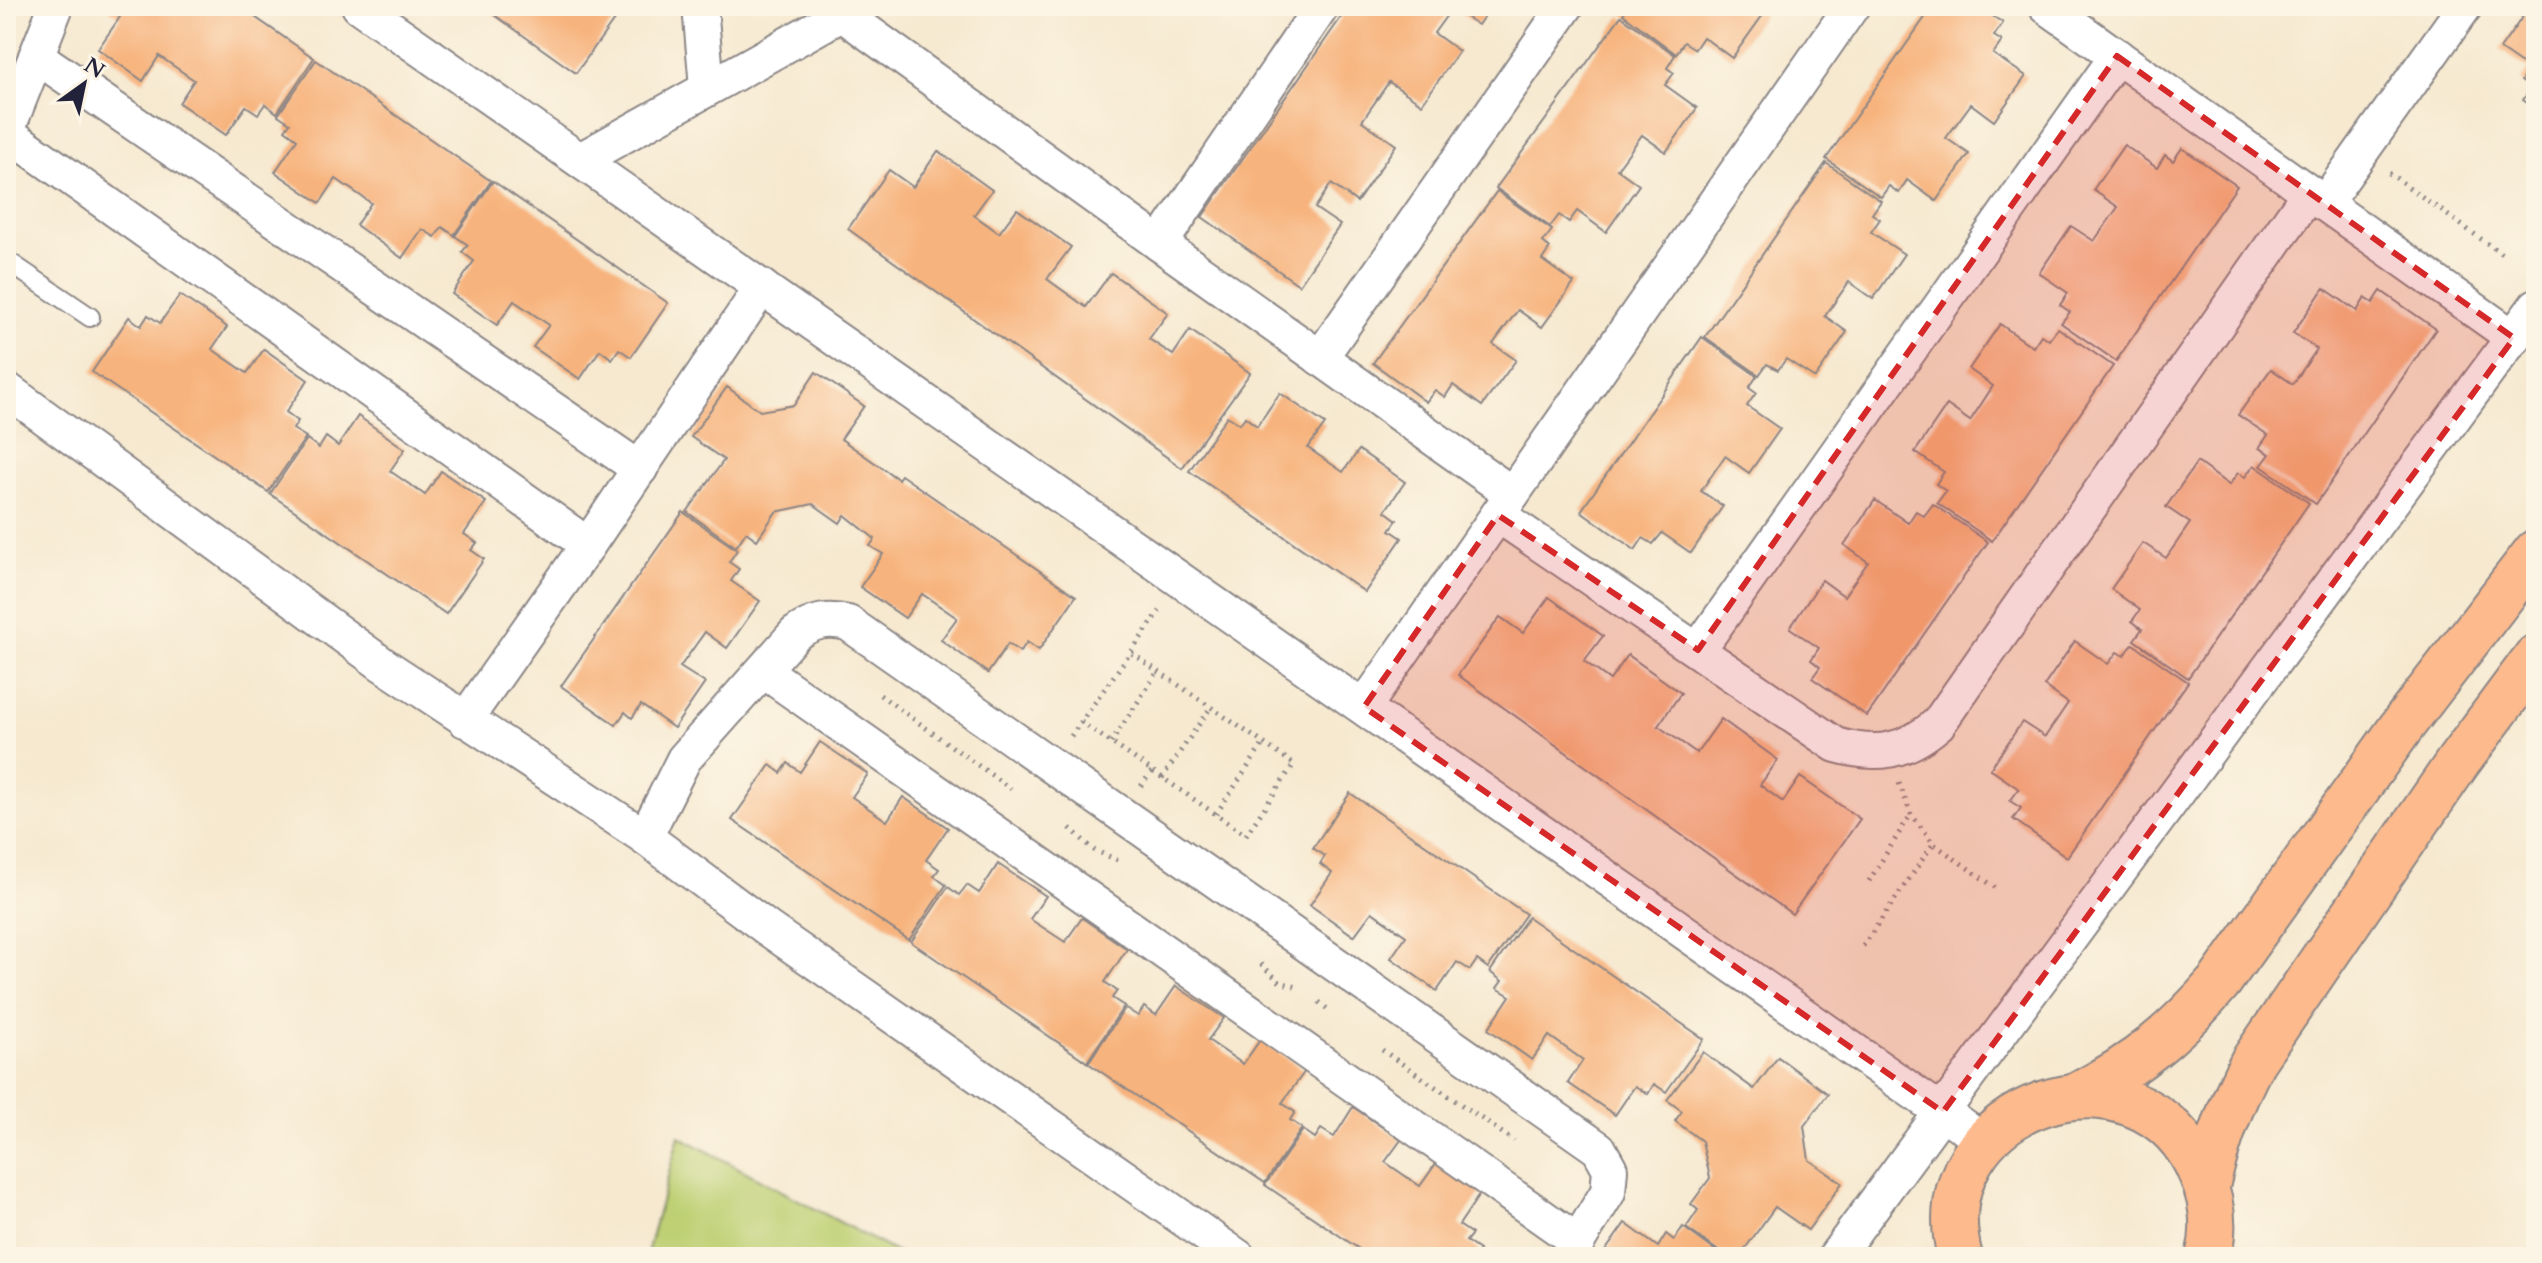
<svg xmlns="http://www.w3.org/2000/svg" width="2542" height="1263" font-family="Cardo,serif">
<rect width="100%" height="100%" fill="#fcf5e5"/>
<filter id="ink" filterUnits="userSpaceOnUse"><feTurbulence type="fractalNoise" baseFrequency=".0125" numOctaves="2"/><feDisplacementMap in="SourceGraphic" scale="16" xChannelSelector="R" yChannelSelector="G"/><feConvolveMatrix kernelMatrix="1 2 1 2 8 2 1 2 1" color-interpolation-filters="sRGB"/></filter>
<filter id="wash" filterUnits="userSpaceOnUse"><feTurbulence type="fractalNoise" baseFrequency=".006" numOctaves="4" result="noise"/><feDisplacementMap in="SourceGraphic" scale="32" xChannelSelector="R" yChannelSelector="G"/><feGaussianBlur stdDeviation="1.8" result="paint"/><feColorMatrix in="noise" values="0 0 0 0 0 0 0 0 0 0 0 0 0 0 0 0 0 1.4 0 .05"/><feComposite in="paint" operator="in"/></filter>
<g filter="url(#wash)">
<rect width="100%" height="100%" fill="#f6e9d0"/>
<polygon fill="#bed073" stroke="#707957" stroke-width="2" points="679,1136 905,1257 646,1257"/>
<g id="blocks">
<g fill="#f7b37d">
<polygon points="109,6 239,6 314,58 277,113 265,104 258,114 246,106 226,135 179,103 194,80 159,56 143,81 98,49 120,17 108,8"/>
<polygon points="482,6 624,6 576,73"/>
<polygon points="1349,6 1491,6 1478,25 1452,8 1434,33 1459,51 1422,104 1389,82 1362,121 1396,145 1357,202 1331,184 1315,208 1340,225 1299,285 1202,217"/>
<polygon points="1629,6 1757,6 1765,12 1732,58 1703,37 1695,49 1684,42 1676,54 1623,14"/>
<polygon points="1933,6 1978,6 2003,23 1994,36 2002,41 1993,54 2026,76 1994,121 1971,104 1946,138 1969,154 1936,201 1907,180 1899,193 1889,186 1881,197 1826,159"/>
<polygon points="2530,6 2536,6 2536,109 2523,100 2531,88 2521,81 2529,69 2500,49"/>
<polygon points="1621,16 1675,55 1667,68 1674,73 1665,85 1697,108 1666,152 1642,135 1617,169 1639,185 1606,232 1577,211 1569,222 1559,215 1550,227 1496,188"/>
<polygon points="316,60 491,181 454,235 442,227 435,237 422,229 402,258 356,225 371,203 336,179 320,203 275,172 297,139 285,130 290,123 278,115"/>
<polygon points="2124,145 2157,168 2165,155 2173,161 2182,148 2237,186 2116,361 2061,323 2070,312 2060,305 2068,293 2039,273 2071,226 2094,241 2118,207 2093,190"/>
<polygon points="938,151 992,190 974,215 999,233 1017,209 1071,247 1047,279 1086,307 1111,273 1168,313 1149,339 1173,355 1190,330 1250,373 1182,468 848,229 889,170 913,187"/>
<polygon points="1826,163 1881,201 1872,214 1880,219 1871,232 1904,254 1873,299 1849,282 1825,316 1847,332 1815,378 1786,359 1778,370 1767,364 1759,375 1705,337"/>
<polygon points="493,181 668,303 631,357 619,349 612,359 600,350 580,379 533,347 549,325 514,301 497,325 452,294 474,261 462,252 468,245 455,236"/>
<polygon points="1497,191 1552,230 1543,242 1550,248 1542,260 1574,283 1542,327 1518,310 1493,344 1516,360 1482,406 1453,385 1445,397 1435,390 1426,402 1373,363"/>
<polygon points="2324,288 2357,311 2365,298 2373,303 2381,291 2436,329 2316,504 2261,466 2270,454 2259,448 2268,435 2238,415 2271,369 2293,384 2317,349 2293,333"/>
<polygon points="180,295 227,327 212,349 247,373 264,349 308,380 286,412 298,421 293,429 306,437 268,492 92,372 129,317 141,326 148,315 160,323"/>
<polygon points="2000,324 2033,347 2041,335 2049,340 2058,328 2113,366 1992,541 1937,503 1946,491 1936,484 1944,472 1915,452 1947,405 1970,421 1993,386 1969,369"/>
<polygon points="1702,337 1757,376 1749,388 1756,393 1747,406 1780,429 1749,473 1725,456 1701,491 1723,506 1691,553 1662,533 1653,544 1643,538 1635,550 1581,511"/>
<polygon points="816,372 864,406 841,439 898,479 901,475 1076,596 1039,650 1027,642 1020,652 1008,644 988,673 941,640 957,618 922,594 905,618 860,587 883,554 870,546 875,539 845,515 840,523 813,504 776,512 757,540 746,532 736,547 687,512 724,460 691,437 727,387 760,411 794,405"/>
<polygon points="1280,393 1325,424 1308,448 1343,472 1359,450 1405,482 1385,511 1397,520 1390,530 1402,538 1365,592 1189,471 1227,416 1240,424 1245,417 1257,426"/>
<polygon points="358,416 405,449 390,471 425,495 441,471 486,502 464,534 477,543 471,550 484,559 446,614 270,494 307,439 319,448 326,437 338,446"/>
<polygon points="2197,462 2229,485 2238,473 2245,477 2254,465 2309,503 2188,678 2134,640 2142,629 2132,621 2140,610 2111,589 2143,543 2166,558 2190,523 2166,507"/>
<polygon points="1875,500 1908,523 1916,511 1924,516 1933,504 1988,542 1867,716 1812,678 1820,667 1811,660 1819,648 1790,628 1822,580 1844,596 1868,562 1844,545"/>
<polygon points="683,512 737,550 729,562 739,569 731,581 760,601 727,648 705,632 680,667 705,683 674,728 641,705 632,718 625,712 616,725 561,686"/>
<polygon points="1549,597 1603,636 1584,661 1610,680 1628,655 1681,693 1658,726 1697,753 1721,719 1778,760 1760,785 1783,802 1800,777 1860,819 1792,914 1458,675 1500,617 1523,633"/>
<polygon points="2075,641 2108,664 2117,652 2124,656 2133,644 2188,682 2067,857 2013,819 2021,808 2010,801 2019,789 1990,769 2022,722 2045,737 2068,703 2044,686"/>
<polygon points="820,742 868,774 852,797 887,821 903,797 948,828 926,860 939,869 934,876 946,885 909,940 732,820 770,765 781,773 788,763 800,772"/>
<polygon points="1350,793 1526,914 1488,968 1477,960 1470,970 1457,962 1437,991 1391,958 1406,936 1372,912 1354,936 1310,905 1332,873 1320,864 1325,856 1313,848"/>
<polygon points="998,864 1046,896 1030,919 1065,942 1082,918 1127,949 1105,982 1117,991 1112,998 1124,1006 1087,1062 911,942 948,887 959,895 967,885 979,893"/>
<polygon points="1528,917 1704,1039 1666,1092 1654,1084 1648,1094 1635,1086 1615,1115 1568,1083 1583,1060 1549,1036 1532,1060 1488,1029 1510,996 1497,988 1502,981 1490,972"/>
<polygon points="1176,986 1224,1018 1208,1040 1243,1064 1260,1040 1305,1071 1282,1103 1295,1112 1290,1120 1302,1128 1265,1183 1088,1063 1125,1008 1138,1016 1144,1007 1156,1015"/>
<polygon points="1703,1052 1754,1089 1778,1057 1828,1094 1804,1126 1809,1160 1842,1183 1808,1230 1775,1207 1739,1257 1727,1257 1686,1228 1698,1210 1691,1204 1710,1178 1702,1141 1675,1121 1682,1111 1667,1100"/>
<polygon points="1353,1107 1401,1140 1385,1162 1420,1186 1437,1162 1481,1192 1459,1225 1472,1234 1466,1241 1479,1250 1474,1257 1371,1257 1265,1185 1303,1130 1315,1138 1321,1129 1334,1137"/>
<polygon points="1625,1223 1658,1247 1666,1234 1674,1240 1683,1227 1724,1257 1601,1257"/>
</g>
</g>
</g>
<g filter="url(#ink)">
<use href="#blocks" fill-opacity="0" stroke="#8c8686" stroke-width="2"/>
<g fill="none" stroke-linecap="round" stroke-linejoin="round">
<g stroke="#8c8686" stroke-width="22">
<polyline id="service" points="6,260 90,317"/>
</g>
<g stroke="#8c8686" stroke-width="38">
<g id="minor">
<polyline points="359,6 1985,1142"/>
<polyline points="700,6 707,87"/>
<polyline points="2046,6 2514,338"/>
<polyline points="841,13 1160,244 1512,494"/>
<polyline points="36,56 640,469"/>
<polyline points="6,132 588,545"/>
<polyline points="6,133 56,6"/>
<polyline points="580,160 856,6"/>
<polyline points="2324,204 2465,6"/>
<polyline points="1160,244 1322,6"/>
<polyline points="1320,358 1566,6"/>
<polyline points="6,389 382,664 645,837 767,928 1238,1257"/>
<path d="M1498,515l338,230c42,12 69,7 102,-21l371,-531"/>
<polyline points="1698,650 2117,56"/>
<polyline points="764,671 1578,1242"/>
<polyline points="1364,707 1852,6"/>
<polyline points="465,720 588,545 762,287"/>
<path d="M645,837l39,-78 111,-125c18,-13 32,-16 53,-11l751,526 11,20 -2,23 -40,65"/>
<polyline points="1835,1257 2536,306"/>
</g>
</g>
<g stroke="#8c8686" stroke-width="48">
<g id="primary">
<path d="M2076,1096c61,-32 99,-62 144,-115l185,-259 131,-170"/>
<path d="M2207,1186c11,-46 24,-83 46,-125l205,-299 78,-105"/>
<path d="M1960,1257c-41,-154 182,-227 241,-83 11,26 15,55 7,83"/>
</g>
</g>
<g stroke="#8c8686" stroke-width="5" stroke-dasharray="2 6" stroke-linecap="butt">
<polyline points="2389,173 2502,254"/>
<polyline points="880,695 1011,789"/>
<polyline points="1081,722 1246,835 1294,764 1130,652"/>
<polyline points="1071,736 1160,611"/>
<polyline points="1111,743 1158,671"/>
<polyline points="1162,778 1211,707"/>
<polyline points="1899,783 1911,814 1934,844 1996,888"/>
<polyline points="1141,786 1152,771"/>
<polyline points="1216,814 1264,743"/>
<polyline points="1070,828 1094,850 1122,862"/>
<polyline points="1869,881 1911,814"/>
<polyline points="1863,946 1933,844"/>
<polyline points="1261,964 1280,982 1301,988"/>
<polyline points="1319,1002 1330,1011"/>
<polyline points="1382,1050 1514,1141"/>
</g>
<use href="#service" stroke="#fff" stroke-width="18"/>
<use href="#minor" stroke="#fff" stroke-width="34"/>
<use href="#primary" stroke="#fcba8d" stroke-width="44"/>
</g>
</g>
<path fill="#d62828" fill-opacity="0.2" stroke="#d62828" stroke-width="6" stroke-dasharray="16 10" stroke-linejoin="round" d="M2117,56l397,282 -571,774 -579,-405 134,-192 200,135z"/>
<rect width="2542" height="1263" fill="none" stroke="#fcf5e5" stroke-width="32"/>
<g transform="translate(84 84) rotate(33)" stroke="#fcf5e5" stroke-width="6" paint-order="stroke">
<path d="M0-6L14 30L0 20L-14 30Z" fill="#22223b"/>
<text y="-12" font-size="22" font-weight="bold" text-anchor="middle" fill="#22223b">N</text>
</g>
</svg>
